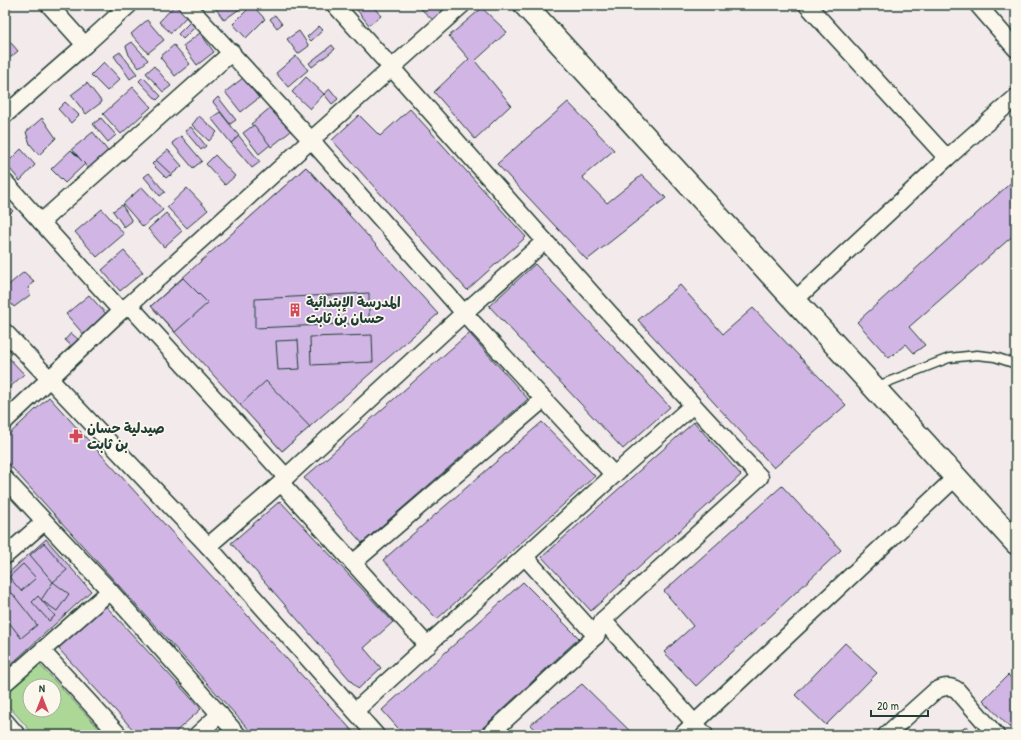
<svg xmlns="http://www.w3.org/2000/svg" width="1021" height="740" font-family="'Patrick Hand','Playpen Sans Arabic',sans-serif">
<rect width="100%" height="100%" fill="#f3eaeb"/>
<filter id="ink" filterUnits="userSpaceOnUse"><feTurbulence type="fractalNoise" baseFrequency=".025" numOctaves="2"/><feDisplacementMap in="SourceGraphic" scale="8" xChannelSelector="R" yChannelSelector="G"/><feConvolveMatrix kernelMatrix="1 2 1 2 8 2 1 2 1" color-interpolation-filters="sRGB"/></filter>
<g filter="url(#ink)">
<path fill="#acd897" stroke="#668a66" fill-rule="evenodd" d="M39,664l66,71h-71l-29,-33v-8zM30,686h24v24h-24z"/>
<g fill="#d1b6e5" stroke="#1f3d34">
<polygon points="175,5 187,16 171,33 159,22"/>
<polygon points="213,5 245,5 224,20"/>
<polygon points="252,5 265,19 246,38 233,24"/>
<polygon points="353,5 372,5 381,16 369,25"/>
<polygon points="417,5 457,5 438,25"/>
<polygon points="482,8 507,32 475,61 511,105 475,139 434,92 469,59 449,36"/>
<polygon points="275,15 282,24 277,28 270,19"/>
<polygon points="147,20 164,40 148,53 131,34"/>
<polygon points="190,22 195,27 183,39 178,34"/>
<polygon points="319,26 323,30 311,41 307,37"/>
<polygon points="299,31 309,46 298,54 287,39"/>
<polygon points="200,33 214,52 197,65 183,46"/>
<polygon points="5,36 18,51 5,62"/>
<polygon points="132,42 148,60 139,68 129,55 126,46"/>
<polygon points="174,45 190,64 175,76 160,57"/>
<polygon points="332,45 335,49 312,67 309,63"/>
<polygon points="120,52 137,74 130,79 114,56"/>
<polygon points="296,56 308,70 288,87 276,73"/>
<polygon points="104,62 120,79 107,91 91,75"/>
<polygon points="154,66 171,86 163,92 146,73"/>
<polygon points="143,77 161,96 157,100 139,81"/>
<polygon points="306,77 324,94 310,109 292,92"/>
<polygon points="243,78 259,98 241,112 225,92"/>
<polygon points="87,83 102,102 86,114 71,95"/>
<polygon points="133,87 151,107 121,134 103,114"/>
<polygon points="330,89 338,99 332,104 324,94"/>
<polygon points="218,97 236,120 230,124 213,102"/>
<polygon points="65,102 79,115 71,123 58,109"/>
<polygon points="568,102 614,150 582,177 607,203 642,175 666,198 587,260 497,164"/>
<polygon points="271,107 291,131 271,147 251,124"/>
<polygon points="410,109 526,237 467,290 332,140 359,115 380,136"/>
<polygon points="220,112 239,136 231,143 211,118"/>
<polygon points="199,116 217,132 209,141 192,125"/>
<polygon points="42,118 56,138 39,155 30,144 26,132"/>
<polygon points="101,118 116,135 108,142 93,124"/>
<polygon points="254,125 270,145 259,154 243,133"/>
<polygon points="191,127 206,146 201,150 185,131"/>
<polygon points="93,132 111,155 90,171 72,149"/>
<polygon points="181,136 202,161 193,168 172,143"/>
<polygon points="239,136 260,162 252,168 231,143"/>
<polygon points="21,149 35,165 20,181 6,164"/>
<polygon points="71,150 85,164 65,183 51,169"/>
<polygon points="168,150 182,166 170,176 156,160"/>
<polygon points="215,155 235,176 225,185 206,164"/>
<polygon points="156,160 171,174 166,178 152,164"/>
<polygon points="306,167 350,214 253,297 213,251"/>
<polygon points="306,167 438,314 282,451 151,306"/>
<polygon points="149,173 165,192 160,196 144,177"/>
<polygon points="1016,178 1016,233 909,327 925,345 914,353 906,344 889,358 857,322"/>
<polygon points="142,187 163,210 143,227 123,204"/>
<polygon points="187,188 208,210 187,228 167,207"/>
<polygon points="5,202 13,211 5,218"/>
<polygon points="122,205 132,221 124,227 113,211"/>
<polygon points="102,209 124,234 97,257 75,232"/>
<polygon points="166,213 182,231 164,247 148,229"/>
<polygon points="124,251 143,272 120,291 102,270"/>
<polygon points="535,264 670,407 623,449 489,306"/>
<polygon points="24,272 34,281 28,288 30,295 14,307 9,301 5,297 5,288"/>
<polygon points="183,278 208,303 175,332 151,306"/>
<polygon points="680,285 723,334 753,308 846,405 774,468 638,320"/>
<polygon points="369,293 369,323 255,328 255,299"/>
<polygon points="89,295 108,316 85,336 66,314"/>
<polygon points="71,333 80,341 74,348 65,340"/>
<polygon points="469,333 528,399 362,543 304,478"/>
<polygon points="372,335 373,362 311,365 310,337"/>
<polygon points="298,340 300,369 278,370 276,341"/>
<polygon points="5,354 24,374 5,392"/>
<polygon points="266,381 310,427 282,451 240,405"/>
<polygon points="49,397 356,735 254,735 5,460 5,438"/>
<polygon points="542,422 595,476 437,619 383,560"/>
<polygon points="694,422 741,475 591,611 542,557"/>
<polygon points="782,486 841,550 696,686 664,652 693,626 664,591"/>
<polygon points="280,501 393,622 364,648 381,668 358,689 231,543"/>
<polygon points="46,539 91,591 5,670 5,576"/>
<polygon points="44,543 67,570 53,582 30,555"/>
<polygon points="23,564 36,578 21,591 9,577"/>
<polygon points="53,582 69,594 57,611 41,600"/>
<polygon points="523,582 579,638 475,735 404,735 382,710"/>
<polygon points="12,593 37,625 21,638 5,617 5,598"/>
<polygon points="38,596 55,616 49,621 32,602"/>
<polygon points="104,604 201,709 172,735 138,735 57,647"/>
<polygon points="845,643 877,673 826,725 795,695"/>
<polygon points="1008,675 1016,683 1016,728 1013,731 983,700"/>
<polygon points="582,684 634,735 540,735 530,725"/>
<polygon points="967,726 973,735 955,735"/>
</g>
<g fill="none" stroke-linecap="round" stroke-linejoin="round">
<g stroke="#1f3d34" stroke-width="11">
<polyline id="service" points="875,387 949,358 977,355 995,357 1016,364"/>
</g>
<g stroke="#1f3d34" stroke-width="19">
<g id="minor">
<polyline points="49,5 85,45 129,5"/>
<polyline points="187,5 311,140 464,313 614,475 355,711"/>
<path d="M335,5c71,78 140,157 210,236 70,79 142,158 215,236l-157,143 -7,16 -107,99"/>
<polyline points="807,5 947,158"/>
<polyline points="978,5 1016,49"/>
<polyline points="5,115 85,45"/>
<polyline points="5,182 41,222"/>
<polyline points="795,300 947,158 1016,97"/>
<polyline points="129,305 286,477"/>
<polyline points="121,311 41,222 232,52"/>
<polyline points="5,332 208,546 376,735"/>
<polyline points="5,421 121,311 129,305 311,140 462,5"/>
<polyline points="614,475 693,405"/>
<polyline points="5,479 110,591 238,735"/>
<polyline points="281,483 428,646"/>
<polyline points="208,546 281,483 286,477 464,313 545,241"/>
<polyline points="5,556 44,522"/>
<polyline points="525,557 596,636"/>
<polyline points="353,563 544,399"/>
<polyline points="603,620 705,735"/>
<polyline points="42,651 119,735"/>
<polyline points="5,683 110,591"/>
<polyline points="5,721 17,735"/>
<polyline points="197,735 220,714"/>
<polyline points="682,735 956,477"/>
<path d="M886,735l49,-44c7,-4 15,-6 22,-1l39,45"/>
</g>
</g>
<g stroke="#1f3d34" stroke-width="25">
<polyline id="secondary" points="525,5 1016,543"/>
</g>
<use href="#service" stroke="#fbf7ec" stroke-width="8"/>
<use href="#minor" stroke="#fbf7ec" stroke-width="16"/>
<use href="#secondary" stroke="#fbf7ec" stroke-width="22"/>
</g>
</g>
<defs>
<g id="building-bare" transform="scale(1.08)"><path d="M-4-6H4V6H1V3H-1V6H-4ZM-2.5-4.3h1.7v1.8h-1.7ZM.8-4.3h1.7v1.8H.8ZM-2.5-1h1.7V.8h-1.7ZM.8-1h1.7V.8H.8Z" fill="#d1495b" stroke="#fbf7ec" stroke-width="2.5" paint-order="stroke"/></g>
<g id="pharmacy-bare" transform="scale(1.08)"><path d="M-2-6h4v4h4v4h-4v4h-4v-4h-4v-4h4Z" fill="#d1495b" stroke="#fbf7ec" stroke-width="2.5" paint-order="stroke"/></g>
</defs>
<g fill-rule="evenodd">
<use href="#building-bare" x="295" y="310"/>
<use href="#pharmacy-bare" x="76" y="436"/>
</g>
<g text-anchor="middle" stroke-width="3.5" stroke-linejoin="round" paint-order="stroke">
<g font-size="14" font-weight="bold" fill="#1f3d34" stroke="#fbf7ec" text-anchor="start">
<text x="306" y="307">المدرسة الإبتدائية<tspan x="306" dy="16">حسان بن ثابت</tspan></text>
<text x="87" y="433">صيدلية حسان<tspan x="87" dy="16">بن ثابت</tspan></text>
</g>
</g>
<rect width="1021" height="740" fill="none" stroke="#fbf7ec" stroke-width="20"/>
<rect x="10" y="10" width="1001" height="720" fill="none" stroke="#1f3d34" stroke-width="1.5" filter="url(#ink)"/>
<g transform="translate(42 698)"><circle r="19" fill="#fbf7ec" stroke="#a3ada2"/>
<path d="M0-3L7 15L0 10L-7 15Z" fill="#d1495b"/>
<text y="-6" font-size="11" font-weight="bold" text-anchor="middle" fill="#1f3d34">N</text>
</g>
<path d="M871 710v6h57v-6" fill="none" stroke="#1f3d34" stroke-width="2"/>
<text x="877" y="710" font-size="12" fill="#1f3d34" stroke="#fbf7ec" stroke-width="3" paint-order="stroke">20 m</text>
</svg>
